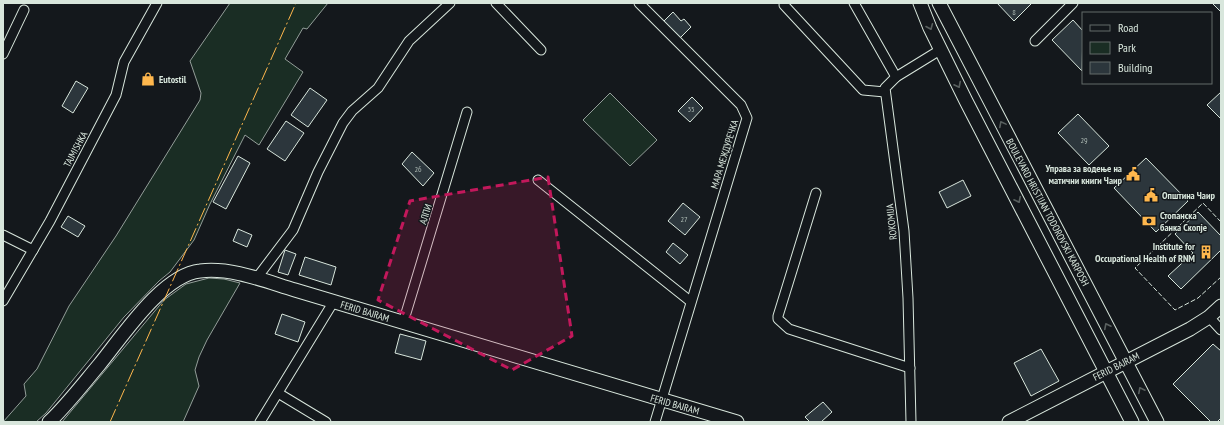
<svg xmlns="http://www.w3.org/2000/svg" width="1224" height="425" font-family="'PT Sans Narrow',sans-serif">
<rect width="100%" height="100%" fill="#14181c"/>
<g fill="#1a2d24" stroke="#939e99">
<polygon points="230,3 328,3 307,29 303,28 285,59 303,72 259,145 245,135 210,204 194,240 170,272 159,281 124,317 46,413 36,422 3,422 26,396 24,384 37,369 69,306 116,236 200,100 201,93 190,61"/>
<polygon points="610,93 657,140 630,166 583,120"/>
<polygon points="209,278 224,279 240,283 207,340 199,357 195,370 199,386 183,422 62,422 164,300 186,284"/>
</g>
<g fill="#2c363c" stroke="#d8e6dc">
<polygon points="997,3 1032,3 1014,21"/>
<polygon points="1212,3 1221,3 1221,12"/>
<polygon points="673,12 681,21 684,19 691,27 680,38 664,21"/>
<polygon points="1073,20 1083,31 1082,71 1052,40"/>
<polygon points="76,81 88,88 73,113 62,106"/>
<polygon points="310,88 327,100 308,127 291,115"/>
<polygon points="1221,92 1221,119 1207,105"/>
<polygon points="692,97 703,108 690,122 678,111"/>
<polygon points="1078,114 1109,146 1089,165 1058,133"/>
<polygon points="286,121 304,133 285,161 267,149"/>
<polygon points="412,152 434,173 423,186 402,164"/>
<polygon points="238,156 250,163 226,209 213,202"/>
<polygon points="1146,158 1188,201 1156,232 1114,188"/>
<polygon points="963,180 971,196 947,208 939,192"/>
<polygon points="683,203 700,217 685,235 668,221"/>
<polygon points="1198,212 1221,236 1221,250 1181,289 1168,276 1193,253 1175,234"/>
<polygon points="68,216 85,226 78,237 61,227"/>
<polygon points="238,229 252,235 247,247 233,241"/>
<polygon points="673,243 688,255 680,264 666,252"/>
<polygon points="285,250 296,254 288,275 278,272"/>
<polygon points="305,257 336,267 331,285 299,275"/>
<polygon points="282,314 305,322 298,342 275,334"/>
<polygon points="400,334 426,341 421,360 395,353"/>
<polygon points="1213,344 1221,351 1221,418 1217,422 1211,422 1173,384"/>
<polygon points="1041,349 1059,381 1031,396 1014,363"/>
<polygon points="823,402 832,412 821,422 810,422 805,417"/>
</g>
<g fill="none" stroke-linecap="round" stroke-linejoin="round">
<g stroke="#d8e6dc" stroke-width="11">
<g id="street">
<polyline points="496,3 541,50"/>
<polyline points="639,3 741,105 747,118 655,422"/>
<polyline points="854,3 896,77"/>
<polyline points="784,5 863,90 885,92"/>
<polyline points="1035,41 1073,3"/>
<polyline points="3,54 24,10"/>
<polyline points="538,180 690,301"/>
<polyline points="816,193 778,316 778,319 789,329 910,368"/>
<polyline points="3,235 33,250"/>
<polyline points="256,279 293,230 318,172 343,123 352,111 378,88 409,41 450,3"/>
<polyline points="3,301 50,221 116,95 124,62 157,3"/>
<polyline points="1209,317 1221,330"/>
<polyline points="403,323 467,112"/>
<polyline points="278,393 326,422"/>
<polyline points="260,422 334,301"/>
<polyline points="911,422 908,298 904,231 885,88 896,77 940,50"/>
</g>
</g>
<g stroke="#d8e6dc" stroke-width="15">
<g id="secondary">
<polyline points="920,3 930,28 966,101 1132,422"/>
<polyline points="939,3 1157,422"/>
<path d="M49,422c18,-17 34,-38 50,-57 23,-28 63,-90 101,-94 31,-4 65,10 95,19l442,132"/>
<polyline points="1009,422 1190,329 1209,317 1221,306"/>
</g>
</g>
<use href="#street" stroke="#14181c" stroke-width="9"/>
<use href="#secondary" stroke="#14181c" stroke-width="13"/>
<polyline stroke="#d8e6dc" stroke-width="1" stroke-dasharray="5 2" stroke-linecap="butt" points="1221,222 1203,203 1135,268 1175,310 1198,298 1221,277"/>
<polyline stroke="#ffb74d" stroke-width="1" stroke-dasharray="14 3 2 3" stroke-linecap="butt" points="110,422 296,3"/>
</g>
<defs><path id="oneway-chevron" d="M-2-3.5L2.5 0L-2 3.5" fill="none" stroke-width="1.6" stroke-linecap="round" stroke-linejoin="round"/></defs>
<g stroke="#59605f">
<use href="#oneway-chevron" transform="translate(930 27) rotate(67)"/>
<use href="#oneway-chevron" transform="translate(958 85) rotate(63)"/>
<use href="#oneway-chevron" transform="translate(1002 124) rotate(-118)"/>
<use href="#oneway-chevron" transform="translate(1018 200) rotate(63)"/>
<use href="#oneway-chevron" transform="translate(1107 326) rotate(-117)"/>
<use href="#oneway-chevron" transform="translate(1141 390) rotate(-117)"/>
</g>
<path fill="#c2185b" fill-opacity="0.2" stroke="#c2185b" stroke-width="3" stroke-dasharray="8 5" stroke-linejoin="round" d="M548,177l24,159 -60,34 -134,-70 32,-99z"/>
<defs>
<g id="shop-bare" transform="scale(1.08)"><path d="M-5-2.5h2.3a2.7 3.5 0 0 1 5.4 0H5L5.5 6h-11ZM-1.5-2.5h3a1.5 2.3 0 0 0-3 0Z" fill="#ffb74d" stroke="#14181c" stroke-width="2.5" paint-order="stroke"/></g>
<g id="civic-bare" transform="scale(1.08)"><path d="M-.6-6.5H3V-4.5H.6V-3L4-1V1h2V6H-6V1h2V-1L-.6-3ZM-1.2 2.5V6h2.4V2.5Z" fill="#ffb74d" stroke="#14181c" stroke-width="2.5" paint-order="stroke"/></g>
<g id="bank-bare" transform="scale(1.08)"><path d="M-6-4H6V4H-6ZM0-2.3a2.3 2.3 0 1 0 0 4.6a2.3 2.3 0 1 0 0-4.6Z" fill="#ffb74d" stroke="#14181c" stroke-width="2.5" paint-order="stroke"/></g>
<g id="building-bare" transform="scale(1.08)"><path d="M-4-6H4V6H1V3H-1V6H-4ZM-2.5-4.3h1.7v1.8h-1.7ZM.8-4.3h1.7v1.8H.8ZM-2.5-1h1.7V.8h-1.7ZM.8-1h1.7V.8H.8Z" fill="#ffb74d" stroke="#14181c" stroke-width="2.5" paint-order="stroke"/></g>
</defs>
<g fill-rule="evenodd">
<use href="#shop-bare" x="148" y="79"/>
<use href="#civic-bare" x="1133" y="174"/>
<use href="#civic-bare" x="1151" y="195"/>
<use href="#bank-bare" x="1149" y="221"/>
<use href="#building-bare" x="1206" y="252"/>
</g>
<g text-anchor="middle" stroke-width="3" stroke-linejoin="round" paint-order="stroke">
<g font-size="8" fill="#adbab4">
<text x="1014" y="15">8</text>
<text x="691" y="112">35</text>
<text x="1084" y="143">29</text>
<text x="418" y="172">26</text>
<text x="684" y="222">27</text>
</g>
<g font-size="10" font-weight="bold" fill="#d8e6dc" stroke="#14181c" text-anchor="start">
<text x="159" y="83">Eutostil</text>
<text x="1122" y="172" text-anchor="end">Управа за водење на<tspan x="1122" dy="12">матични книги Чаир</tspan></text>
<text x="1162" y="199">Општина Чаир</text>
<text x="1160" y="219">Стопанска<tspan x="1160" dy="12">банка Скопје</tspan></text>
<text x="1195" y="250" text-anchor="end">Institute for<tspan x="1195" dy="12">Occupational Health of RNM</tspan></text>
</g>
<g font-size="10" fill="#d8e6dc" stroke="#14181c">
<text transform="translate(75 149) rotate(-62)" y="4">TAJMISHKA</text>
<text transform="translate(724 154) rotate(-73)" y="4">МАРА МЕЖДУРЕЧКА</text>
<text transform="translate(1048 212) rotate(62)" y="4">BOULEVARD HRISTIJAN TODOROVSKI KARPOSH</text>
<text transform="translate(425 214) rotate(-73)" y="4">АЛПИ</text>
<text transform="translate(891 222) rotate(-96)" y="4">ROKOMIJA</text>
<text transform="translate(365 311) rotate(17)" y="4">FERID BAJRAM</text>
<text transform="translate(1116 366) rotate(-27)" y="4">FERID BAJRAM</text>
<text transform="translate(675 404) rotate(16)" y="4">FERID BAJRAM</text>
</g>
</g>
<rect width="1224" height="425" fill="none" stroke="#d8e6dc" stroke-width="8"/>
<rect x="1082" y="12" width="130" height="72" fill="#14181c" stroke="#626a69"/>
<rect x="1090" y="25" width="20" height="6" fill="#14181c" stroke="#626a69"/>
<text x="1118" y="32" font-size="12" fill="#d8e6dc">Road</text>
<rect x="1090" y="42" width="20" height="12" fill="#1a2d24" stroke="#626a69"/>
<text x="1118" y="52" font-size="12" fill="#d8e6dc">Park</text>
<rect x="1090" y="62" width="20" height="12" fill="#2c363c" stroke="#626a69"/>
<text x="1118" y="72" font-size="12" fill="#d8e6dc">Building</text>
</svg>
